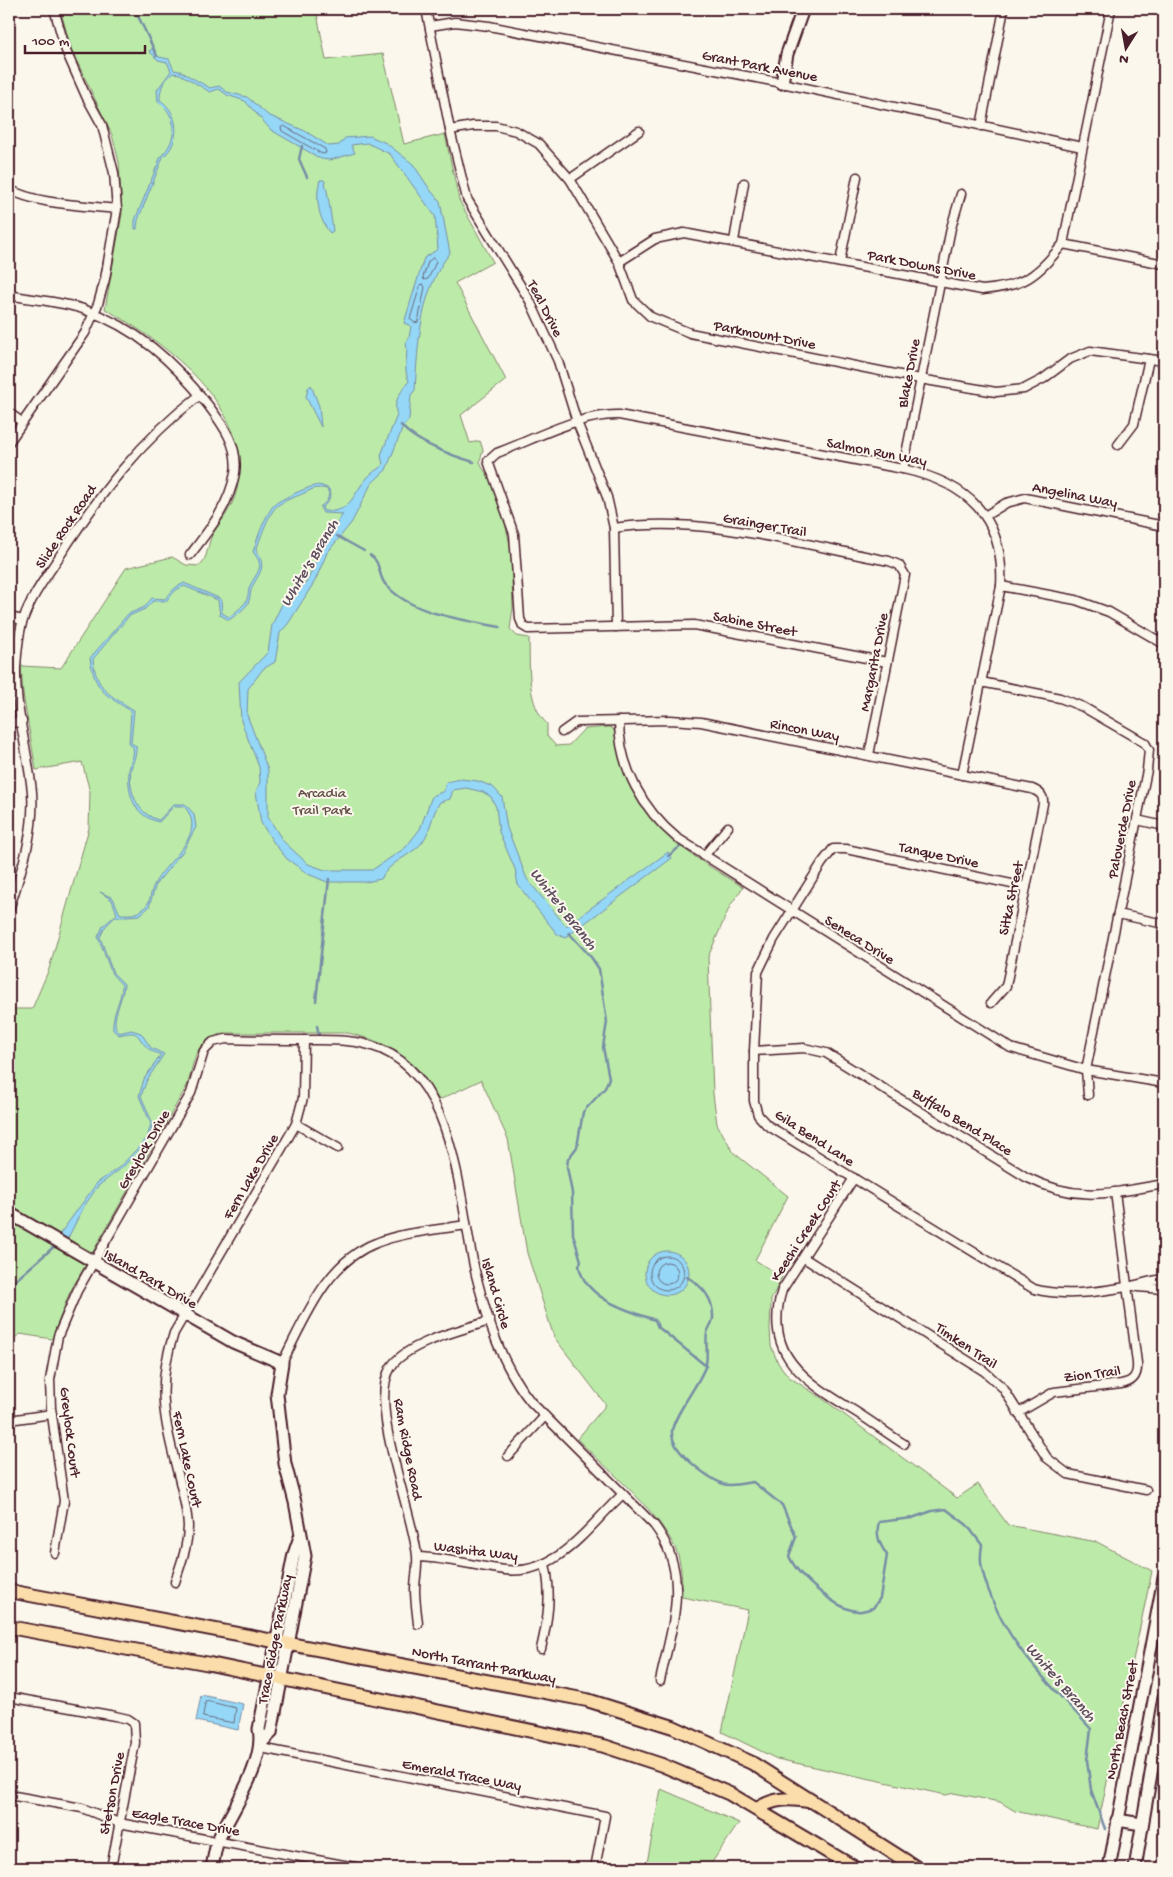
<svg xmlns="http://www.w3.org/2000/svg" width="1173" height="1877" font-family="'Gochi Hand',sans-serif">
<rect width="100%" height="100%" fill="#fbf7ec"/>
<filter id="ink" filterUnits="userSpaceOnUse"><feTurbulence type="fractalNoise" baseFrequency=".02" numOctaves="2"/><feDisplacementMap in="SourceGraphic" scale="10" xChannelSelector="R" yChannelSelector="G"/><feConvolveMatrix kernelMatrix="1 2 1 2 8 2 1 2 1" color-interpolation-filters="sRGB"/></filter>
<g filter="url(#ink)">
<g fill="#bceba9" stroke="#83856a">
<path d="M60,9h256l10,51 57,-6 21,90 41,-10 14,66 34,62 -38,21 51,97 -45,35 9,28 10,-2 3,9 -3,11 2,6 9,13 12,34 8,35 2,59 -3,21 7,7 12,2c1,28 -3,65 18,86v12l9,10 13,-1 15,-16 26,-2 4,3c6,24 10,49 23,69 25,41 67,64 106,88l-13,19 -22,51 5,137 4,30 17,29 54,43 -33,64 27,17 -11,23 -1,29 1,17 7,17 11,14 34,22 134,99 21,-14 30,41 89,17 55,29 -55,258 -82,-18 -15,-9 -46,-9 -8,2 -169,-36 -55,-27 26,-122 -66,-13c0,-14 0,-28 -4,-42 -15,-41 -70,-85 -101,-116l29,-34 -52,-68 -27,-84 -19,-114 -27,-59 -42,20 -20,-30 -27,-22 -22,-9 -22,-6h-124c-30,9 -29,24 -36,51l-119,210 -17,45 -32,-5 -11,9v-334h23l17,-40 40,-141 1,-36 -8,-30 -46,8 -13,-76 -2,-28 40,2 65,-100 46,-11 14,8 13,1c11,-10 7,-22 15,-34 9,-13 19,-26 23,-43 19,-79 -72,-147 -132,-180l17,-95 -3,-52 -7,-27 -40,-84z"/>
<polygon points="661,1789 739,1823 708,1868 646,1868"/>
</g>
<g fill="#95d7f7" stroke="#778da5">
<path d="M152,49l7,8 10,2 5,11 6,1 30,17 9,-2 8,6 20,5 21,18 37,16 24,15 10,-1 6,-7 25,-2 16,7 27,21 18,27 9,10 10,52c-30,37 -32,91 -35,137l-4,5 -2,25 -6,7 -17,43 -15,14 -19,38 -25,31 -12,28 -27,43 -8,9 -5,29 -12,7 -15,20 -1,26 21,55v47l15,24 25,23 17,6h47l33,-22 15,-19 12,-33 12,-5 2,-9 15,-3 17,2 15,6 9,10 5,31 20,51 39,47 102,-74 4,6 -107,80 -8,-4 -39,-49 -3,-16 -16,-37 -3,-25 -5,-10 -8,-5 -17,-4 -13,2 -3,9 -10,3c-9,13 -9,31 -20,43 -13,13 -31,17 -39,34l-15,3h-39l-19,-8 -21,-15 -13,-16 -13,-20 -5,-31 4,-10 -1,-15 -18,-46 -2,-39 29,-30 4,-27 10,-21 8,-13 16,-8 7,-14 7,-21 23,-34 -20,-1 -3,-6 7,-6 2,-7 -2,-5c-11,-3 -16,1 -25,5 -9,4 -17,6 -25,12 -9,8 -17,33 -21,45 13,18 1,23 -5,39 -1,5 -1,11 -4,15 -5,6 -12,11 -18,15l-9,-5 -2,-15 -34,-14 -8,4 -10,11h-13l-8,8 -16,7 -36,43c3,30 16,36 41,51l-3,33 5,3c1,9 -3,15 -5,23 -3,22 6,45 28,51l15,-16h11l9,10 2,13 -13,24 -27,33 -7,23 -9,8 -25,2 -10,10 -5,10 13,36 11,11c0,15 -16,38 -5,49l12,-3 10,3 10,15 13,6 -17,26 -6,16 12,28 -4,15 -27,29 -24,18 -15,22 -16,32 -8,-5 38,-52 24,-17 26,-28 4,-14 -12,-28 5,-17 17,-24c-4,-2 -9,-3 -12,-6 -14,-11 -6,-20 -30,-14l-6,-5c-2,-15 9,-30 9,-45l-10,-11 -14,-37 5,-11 14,-12 -5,-14 -12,-8 13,6 7,16c7,0 16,1 22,-4 10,-7 7,-17 13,-27 12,-24 54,-48 29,-77h-10l-15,16c-25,-6 -32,-27 -30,-52 1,-8 6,-14 4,-23l-4,-3 2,-33c-27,-17 -36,-20 -41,-53l38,-44 17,-7 7,-9 13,1 10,-11 9,-5 37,16 1,14 7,4c5,-4 11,-8 15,-13 4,-4 4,-10 5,-16 6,-15 18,-20 4,-36 4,-13 12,-37 21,-47 6,-6 32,-17 40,-19 5,-2 9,0 15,3 3,9 -1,13 -7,19l2,3c27,3 29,-18 43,-33 4,-5 11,-9 16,-13l-2,-10 16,-40c-5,-13 4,-23 12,-34 -7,-13 0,-25 -3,-38l3,-5 2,-12 -7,-3 20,-65 14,-9 -3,-33 -45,-62 -23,-11 -16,2 4,8 -25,7 -9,-1 -50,-29 -26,-29 -18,-6 -8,-6 -9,3 -30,-18 -7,-1c-10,8 -13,15 -13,27 20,13 21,42 3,57l-25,63 -1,9h-2v-9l26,-64c17,-16 17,-41 -3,-54l-1,-12 14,-19 -4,-9 -9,-2 -9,-9z"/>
<path d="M320,180h4c3,4 8,43 9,51l-3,2c-12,-14 -15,-37 -10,-53z"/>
<polygon points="311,385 319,406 321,427 306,397 308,388"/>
<circle cx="667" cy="1273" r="22"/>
<polygon points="201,1695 243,1704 238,1730 196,1721"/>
</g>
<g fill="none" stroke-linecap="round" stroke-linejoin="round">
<g stroke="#68697d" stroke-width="1">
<polygon points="284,126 325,149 326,153 322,154 282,131 281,128"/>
<polygon points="433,258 436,262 428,279 424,280 423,277 428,262"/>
<polygon points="423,284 425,287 418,322 415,323 410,319 420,286"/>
<circle cx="667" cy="1273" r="17"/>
<circle cx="667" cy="1273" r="11"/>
<polygon points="206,1701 236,1708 234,1723 203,1717"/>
</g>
<g stroke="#778da5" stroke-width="2.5">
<polyline points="132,9 139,18 157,56"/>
<polyline points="302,146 299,159 307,177"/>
<path d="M401,425c13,17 52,31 73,37"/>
<polyline points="337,536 364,551"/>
<path d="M370,555c11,6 8,22 16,30 27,30 76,34 114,42"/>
<polyline points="668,856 681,846"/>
<path d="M569,933l22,24 8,12 8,53 -4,25 6,31 -4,10 -22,24 -6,35 -9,12 -1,8 5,26 1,41 8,27 -2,5c6,33 48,44 76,54l3,7 48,39"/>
<polyline points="316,1001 329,879"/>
<polyline points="317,1026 319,1035"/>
<polyline points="9,1154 12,1154"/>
<path d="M687,1277c14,8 26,21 26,39 1,6 -5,12 -6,17 -2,11 2,24 -2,34 -7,19 -31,48 -33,64 -2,20 35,46 51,53 8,3 21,-1 30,-2l29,23 14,32 -7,19c8,19 47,54 69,55 4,1 10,-2 15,-3l7,-10 7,-43c-7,-10 -12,-20 -8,-33l33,-4 20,-7 14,-2 21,16 15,20c-3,18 0,25 5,41 20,60 63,98 104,143l-4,31 4,30 14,39"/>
<polyline points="9,1286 57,1244"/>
</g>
<g stroke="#4a1f2b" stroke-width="11">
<g id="street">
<polyline points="426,9 450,130 467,199 530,301 558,361 577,422 607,497 614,528 616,627"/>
<polyline points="430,26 455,22 489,26 782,83 1082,147"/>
<polyline points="981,126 1004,9"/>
<polyline points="450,130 473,126 496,126 516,131 539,144 570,179 619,262 633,300 651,317 690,333 920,379 996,392 1024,389 1043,379 1070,359 1090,351 1164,361"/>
<polyline points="570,179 639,131"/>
<path d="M9,189c28,16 75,16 108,20"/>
<polyline points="734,241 744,183"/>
<polyline points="1063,244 1164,264"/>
<path d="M619,262l36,-23 29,-6 298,57c44,-4 54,-14 81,-46l48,-235"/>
<polyline points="840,262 857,177"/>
<path d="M9,295c24,5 51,6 74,14 54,19 90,52 125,96 15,20 31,41 27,68 -6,33 -25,56 -45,82"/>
<polyline points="9,413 22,422"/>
<polyline points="9,442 85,333 98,304 105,279 117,209 114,173 102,125 86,96 66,51 54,9"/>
<polyline points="1118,445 1134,424 1149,359"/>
<polyline points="903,469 951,228 961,194"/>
<polyline points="985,516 1006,503 1025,498 1164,526"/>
<path d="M614,528c90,-13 186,16 275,33l10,4 6,10 -36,180"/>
<polyline points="1001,586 1076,600 1109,612 1164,644"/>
<polyline points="9,617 23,620"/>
<path d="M887,662l-193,-37 -166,4 -5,-3 -3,-7 -6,-85 -26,-73 9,-8c38,-14 81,-39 122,-38l284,54c64,14 102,48 98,117l-39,189"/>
<polyline points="981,682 1060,698 1083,707 1145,743 1149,750 1147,770 1086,1070 1088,1095"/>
<path d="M619,721c0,46 24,89 58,117l334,210 75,22 78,13"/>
<polyline points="9,724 22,721"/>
<path d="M562,732l14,-10 94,-2 31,2 331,67c8,3 12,7 11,15l-37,182 -15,17"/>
<polyline points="1137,820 1164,826"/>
<polyline points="704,856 728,827"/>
<path d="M1026,887l-180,-38h-13l-11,14 -48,76 -16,33 -4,79v50l4,14 9,10 267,164c29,8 63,3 92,-2 13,-2 25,-7 38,-8"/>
<path d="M9,910c12,-39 26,-76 23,-118 -4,-41 -17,-82 -16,-124 1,-16 2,-33 7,-48 8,-23 23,-43 36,-63 41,-63 81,-116 141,-162"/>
<polyline points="1118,914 1164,924"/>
<path d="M754,1051l50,-3 22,5 200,124c51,26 85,16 138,7"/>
<polyline points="296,1124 338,1148"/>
<path d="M854,1178l-72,112c-20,66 25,92 74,122 16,10 32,22 48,32"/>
<polyline points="804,1258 984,1371 1003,1388 1047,1458 1068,1474 1146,1490"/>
<polyline points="1137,1287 1164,1289"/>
<path d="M282,1363c23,-44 44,-101 94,-120 27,-11 61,-13 90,-18"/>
<path d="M1018,1413l36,-21 67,-8c12,-2 17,-8 16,-21l-22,-171"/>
<polyline points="9,1420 52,1414"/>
<polyline points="508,1456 545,1416"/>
<path d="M55,1553l9,-52 -13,-93 -1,-28 8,-44 19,-45 114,-198 13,-42 9,-9 13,-3c26,1 53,1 79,1 22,0 43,-1 64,5 89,25 89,156 107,230 11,44 26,92 55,127l123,123c38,50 18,100 6,156"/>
<path d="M418,1557c30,1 57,9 87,13 53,6 84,-45 118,-76"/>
<path d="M175,1582c6,-19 13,-36 13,-56 -1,-18 -6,-37 -11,-56 -13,-52 -21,-84 -3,-137l122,-209 7,-26 1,-58"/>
<path d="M418,1624c-1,-11 -3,-23 -3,-34 0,-11 3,-23 2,-34 -4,-46 -50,-151 -26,-189 15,-24 73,-38 99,-46"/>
<path d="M541,1649c7,-30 11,-55 4,-85"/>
<polyline points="9,1697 115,1716 128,1719 134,1723 135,1743 111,1868"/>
<polyline points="261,1748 605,1816 595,1868"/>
<polyline points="9,1795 82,1808 119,1823 360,1868"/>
</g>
</g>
<g stroke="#4a1f2b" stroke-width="15">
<g id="secondary">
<polyline points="782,83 787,54 803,9"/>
<polyline points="9,1213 233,1342 282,1363 277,1394 285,1464 295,1502 305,1556 271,1733 262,1742"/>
<polyline points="1117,1820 1142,1824"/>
<path d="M212,1868c2,-10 3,-21 7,-30 14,-30 47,-76 40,-109l35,-175 6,-17"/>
<polyline points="1109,1868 1164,1578"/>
<polyline points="1135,1868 1164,1697"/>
</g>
</g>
<g stroke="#4a1f2b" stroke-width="16">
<g id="primary">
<polyline points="9,1591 587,1700 673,1727 752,1763 917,1868"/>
<polyline points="9,1627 210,1664 604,1746 662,1765 730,1794 855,1868"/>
<path d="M757,1809c17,-11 31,-11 51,-8"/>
</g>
</g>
<use href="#street" stroke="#fbf7ec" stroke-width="8"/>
<use href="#secondary" stroke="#fbf7ec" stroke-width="11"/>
<use href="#primary" stroke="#faddab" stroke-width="12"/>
</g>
</g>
<g text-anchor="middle" stroke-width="4" stroke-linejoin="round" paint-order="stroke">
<g font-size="15" fill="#4a1f2b" stroke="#fbf7ec">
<text transform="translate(760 65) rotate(11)" y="5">Grant Park Avenue</text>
<text transform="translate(922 264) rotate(11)" y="5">Park Downs Drive</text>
<text transform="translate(546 308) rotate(63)" y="5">Teal Drive</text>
<text transform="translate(765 334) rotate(11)" y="5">Parkmount Drive</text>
<text transform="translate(908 373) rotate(-79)" y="5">Blake Drive</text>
<text transform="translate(877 451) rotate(11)" y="5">Salmon Run Way</text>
<text transform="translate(1075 494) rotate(11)" y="5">Angelina Way</text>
<text transform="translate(765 524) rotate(10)" y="5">Grainger Trail</text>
<text transform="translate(65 526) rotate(-56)" y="5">Slide Rock Road</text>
<text transform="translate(755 623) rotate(11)" y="5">Sabine Street</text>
<text transform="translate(873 662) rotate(-79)" y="5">Margarita Drive</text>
<text transform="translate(805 729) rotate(11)" y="5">Rincon Way</text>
<text transform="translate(1121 829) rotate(-79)" y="5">Paloverde Drive</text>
<text transform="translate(939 854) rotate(12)" y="5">Tanque Drive</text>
<text transform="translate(1010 898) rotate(-78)" y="5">Sitka Street</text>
<text transform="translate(860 939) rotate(32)" y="5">Seneca Drive</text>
<text transform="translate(963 1121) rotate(32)" y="5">Buffalo Bend Place</text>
<text transform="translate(815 1137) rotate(33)" y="5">Gila Bend Lane</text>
<text transform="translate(143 1149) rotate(-60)" y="5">Greylock Drive</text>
<text transform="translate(250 1176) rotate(-60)" y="5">Fern Lake Drive</text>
<text transform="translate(805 1230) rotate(-57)" y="5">Keechi Creek Court</text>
<text transform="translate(151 1278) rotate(30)" y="5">Island Park Drive</text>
<text transform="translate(497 1293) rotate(74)" y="5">Island Circle</text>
<text transform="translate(967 1345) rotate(34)" y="5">Timken Trail</text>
<text transform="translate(1092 1373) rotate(-7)" y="5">Zion Trail</text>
<text transform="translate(71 1432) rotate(83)" y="5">Greylock Court</text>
<text transform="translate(409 1449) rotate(79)" y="5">Ram Ridge Road</text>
<text transform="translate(188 1459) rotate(78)" y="5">Fern Lake Court</text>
<text transform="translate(476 1550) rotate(7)" y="5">Washita Way</text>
<text transform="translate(274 1639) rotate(-79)" y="5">Trace Ridge Parkway</text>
<text transform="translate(484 1664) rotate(11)" y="5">North Tarrant Parkway</text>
<text transform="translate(1121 1720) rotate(-79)" y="5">North Beach Street</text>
<text transform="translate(462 1774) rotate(11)" y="5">Emerald Trace Way</text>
<text transform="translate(111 1793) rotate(-79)" y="5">Stetson Drive</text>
<text transform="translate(186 1821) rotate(10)" y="5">Eagle Trace Drive</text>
</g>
<g font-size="15" fill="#66524a" stroke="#fbf7ec">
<text x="322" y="797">Arcadia<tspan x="322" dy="17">Trail Park</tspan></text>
</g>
<g font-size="16" font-style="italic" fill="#5d4d5e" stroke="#fbf7ec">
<text transform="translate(308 562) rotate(-59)" y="6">White's Branch</text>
<text transform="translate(565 908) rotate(52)" y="6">White's Branch</text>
<text transform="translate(1062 1681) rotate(49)" y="6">White's Branch</text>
</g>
</g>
<rect width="1173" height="1877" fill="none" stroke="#fbf7ec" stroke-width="30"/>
<rect x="15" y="15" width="1143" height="1847" fill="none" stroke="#4a1f2b" stroke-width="2" filter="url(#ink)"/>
<g transform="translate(1126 48) rotate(191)" stroke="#fbf7ec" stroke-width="4" paint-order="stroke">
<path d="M0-4L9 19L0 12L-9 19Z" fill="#4a1f2b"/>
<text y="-8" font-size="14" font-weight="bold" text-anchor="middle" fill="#4a1f2b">N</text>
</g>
<path d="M25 45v8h120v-8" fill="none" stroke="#4a1f2b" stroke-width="2.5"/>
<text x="32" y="45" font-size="15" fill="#4a1f2b" stroke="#fbf7ec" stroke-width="4" paint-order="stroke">100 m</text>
</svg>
